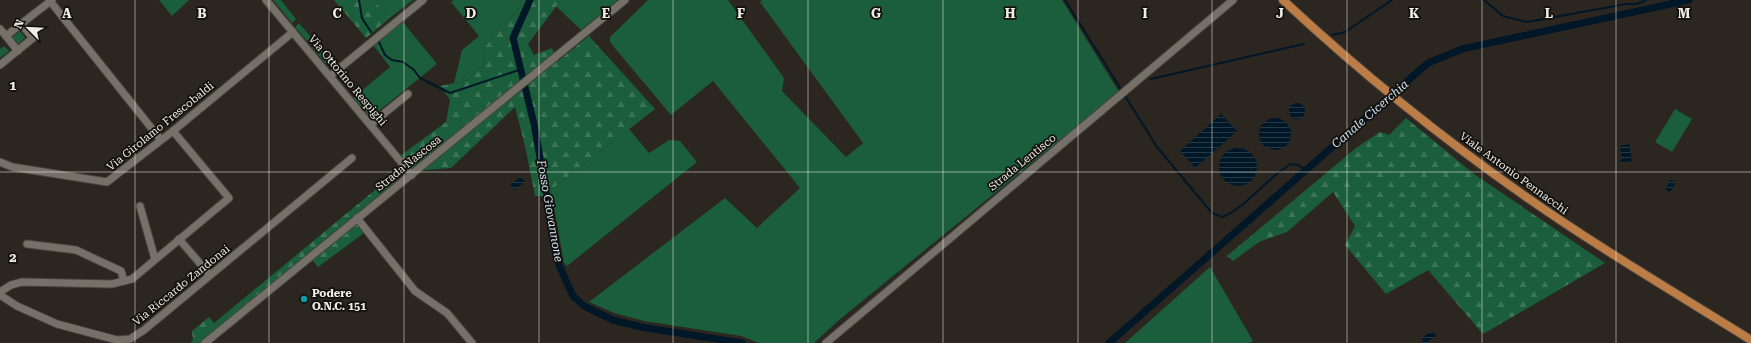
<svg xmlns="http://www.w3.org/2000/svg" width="1751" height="343" font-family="'Roboto Serif',serif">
<defs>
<pattern id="forest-firs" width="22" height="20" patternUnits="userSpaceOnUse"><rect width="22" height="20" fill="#1a5e3b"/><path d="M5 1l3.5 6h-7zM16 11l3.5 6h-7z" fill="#3c7557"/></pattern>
<pattern id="water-rules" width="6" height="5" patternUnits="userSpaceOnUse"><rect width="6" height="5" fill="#001728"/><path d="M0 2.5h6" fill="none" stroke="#263947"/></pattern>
</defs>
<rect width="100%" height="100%" fill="#2b261f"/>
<g fill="#1a5e3b">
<polygon points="159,0 189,0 172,16"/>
<polygon points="273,0 281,0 296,19 292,23"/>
<polygon points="373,0 413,0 390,18"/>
<polygon points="454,0 522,0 517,12 499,27 486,46 483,66 465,81 454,83 462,50 479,36 451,2"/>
<polygon points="561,0 618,0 581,30 556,6"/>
<polygon points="648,0 728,0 784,78 782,91 846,157 863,143 760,2 762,0 1062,0 1119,92 839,320 814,343 759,343 741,336 644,321 614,313 589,302 725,198 757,228 800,188 713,81 671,115 613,46 610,42 610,37"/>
<polygon points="402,21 437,64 370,118 353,98 390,67 373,45"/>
<polygon points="299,23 311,37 307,41 295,27"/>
<polygon points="20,31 25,38 18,44 12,37"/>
<polygon points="316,44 332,63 330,65 326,64 312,47"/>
<polygon points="4,46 9,51 0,58 0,49"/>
<polygon points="1675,109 1692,119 1672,152 1655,142"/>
<polygon points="629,129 649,153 669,140 680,141 697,162 567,266 564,263 551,190"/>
<polygon points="1210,267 1253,341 1250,343 1125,343"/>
</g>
<g fill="url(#forest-firs)">
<polygon points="334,0 373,0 390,18 366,38"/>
<polygon points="522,0 561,0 528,44 534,55 552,48 558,61 589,36 655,109 551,190 552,196 535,196 525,146 515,107 451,168 412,171 400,156 446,122 450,100 440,86 465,81 483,66 486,46 499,27 517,12"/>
<polygon points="1406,118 1474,174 1605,263 1483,334 1428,270 1386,294 1345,245 1355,226 1333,192 1287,232 1259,242 1233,261 1227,256 1356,148 1380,132 1389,135"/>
<polygon points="392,176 394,185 359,213 364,233 318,267 309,256 203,343 190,343 193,340 192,331 209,317 214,323"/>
</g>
<g fill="url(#water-rules)">
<circle cx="1297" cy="111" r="8"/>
<polygon points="1221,114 1237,131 1195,168 1180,151"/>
<circle cx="1275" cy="134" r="16"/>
<polygon points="1629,144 1632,161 1621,163 1620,161 1622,160 1620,146"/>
<circle cx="1238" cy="167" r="19"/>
<polygon points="521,177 525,182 514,190 510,184"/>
<polygon points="1671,180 1676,183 1670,192 1665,189"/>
<polygon points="1433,331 1436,336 1428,341 1429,343 1424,343 1421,338"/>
</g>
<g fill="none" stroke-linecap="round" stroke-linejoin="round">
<g stroke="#001728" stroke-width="2">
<polyline points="359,0 362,18 371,32"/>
<path d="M1065,0l92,147 55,66 10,4c27,-11 44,-39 69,-53l8,1 7,6"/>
<polyline points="1484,0 1503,16 1527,22 1626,4 1637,4 1646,0"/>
<polyline points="1332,35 1345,32 1392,0"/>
<polyline points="378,40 385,55 392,60 403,62 414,70 420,78 450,93 522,69"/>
<polyline points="1151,79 1304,44"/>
</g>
<g stroke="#001728" stroke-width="7">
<polyline points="530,0 513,38 534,124 559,265 573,296 584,306 613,320 641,327 742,343"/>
<polyline points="1109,343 1428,63 1462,49 1689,0"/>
</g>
<g stroke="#48443e" stroke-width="9">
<g id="minor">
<polyline points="266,0 412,175"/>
<polyline points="50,1 161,140"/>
<polyline points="21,24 52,0"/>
<polyline points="0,29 6,36"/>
<polyline points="0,65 33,38 21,24 6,36 18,51"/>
<polyline points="330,76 423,0"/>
<polyline points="370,125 408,94"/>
<polyline points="0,162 12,167 107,182 173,131 293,32"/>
<polyline points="140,206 155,259"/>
<polyline points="357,218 415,291 447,313 472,343"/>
<polyline points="179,239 210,275"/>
<polyline points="27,244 76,250 121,271 124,281"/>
<polyline points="0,292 11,285 22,282 112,284 132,279 229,198 173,131"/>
<polyline points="0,295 17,306 57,324 117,340 130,339 144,330 352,158"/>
<polyline points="205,343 625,0"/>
<polyline points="826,343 1233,0"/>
</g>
</g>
<g stroke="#48443e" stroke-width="10">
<path id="major" d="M1283,0c75,70 155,135 239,194 74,52 152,98 229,146"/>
</g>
<use href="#minor" stroke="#767168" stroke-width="7"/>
<use href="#major" stroke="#bb7c45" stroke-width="8"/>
</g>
<path fill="none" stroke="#eeece7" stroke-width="1" stroke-opacity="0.55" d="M135,0v343M269,0v343M404,0v343M539,0v343M673,0v343M808,0v343M943,0v343M1078,0v343M1212,0v343M1347,0v343M1482,0v343M1616,0v343M0,172h1751"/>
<circle fill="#0f9aa8" stroke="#12100c" stroke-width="1.5" cx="304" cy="299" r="4"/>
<g text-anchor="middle" stroke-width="3.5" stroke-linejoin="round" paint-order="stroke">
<g font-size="11" fill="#eeece7" stroke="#12100c">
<text transform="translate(348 80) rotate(50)" y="4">Via Ottorino Respighi</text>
<text transform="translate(160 126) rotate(-39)" y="4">Via Girolamo Frescobaldi</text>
<text transform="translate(1022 162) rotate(-39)" y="4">Strada Lentisco</text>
<text transform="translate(408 163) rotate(-39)" y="4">Strada Nascosa</text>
<text transform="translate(1514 173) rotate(36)" y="4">Viale Antonio Pennacchi</text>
<text transform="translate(181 285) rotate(-39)" y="4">Via Riccardo Zandonai</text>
</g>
<g font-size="11" font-weight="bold" fill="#eeece7" stroke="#12100c" text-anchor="start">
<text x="312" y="297">Podere<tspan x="312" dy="13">O.N.C. 151</tspan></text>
</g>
<g font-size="12" font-style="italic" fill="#cce0ef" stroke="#12100c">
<text transform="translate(1370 114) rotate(-41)" y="4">Canale Cicerchia</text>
<text transform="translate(550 211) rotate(80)" y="4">Fosso Giovannone</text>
</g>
</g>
<g font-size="13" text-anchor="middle" font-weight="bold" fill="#eeece7" stroke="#12100c" stroke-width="3.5" stroke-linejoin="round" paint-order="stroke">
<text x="67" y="18">A</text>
<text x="202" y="18">B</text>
<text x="337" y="18">C</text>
<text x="471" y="18">D</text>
<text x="606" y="18">E</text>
<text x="741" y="18">F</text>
<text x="876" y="18">G</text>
<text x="1010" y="18">H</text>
<text x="1145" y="18">I</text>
<text x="1280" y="18">J</text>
<text x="1414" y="18">K</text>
<text x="1549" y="18">L</text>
<text x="1684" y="18">M</text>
<text x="13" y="90">1</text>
<text x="13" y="262">2</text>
</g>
<g transform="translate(28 28) rotate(294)" stroke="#12100c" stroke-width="3" paint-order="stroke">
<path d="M0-3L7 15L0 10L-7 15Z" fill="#eeece7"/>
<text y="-6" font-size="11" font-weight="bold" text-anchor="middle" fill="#eeece7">N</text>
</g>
</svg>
